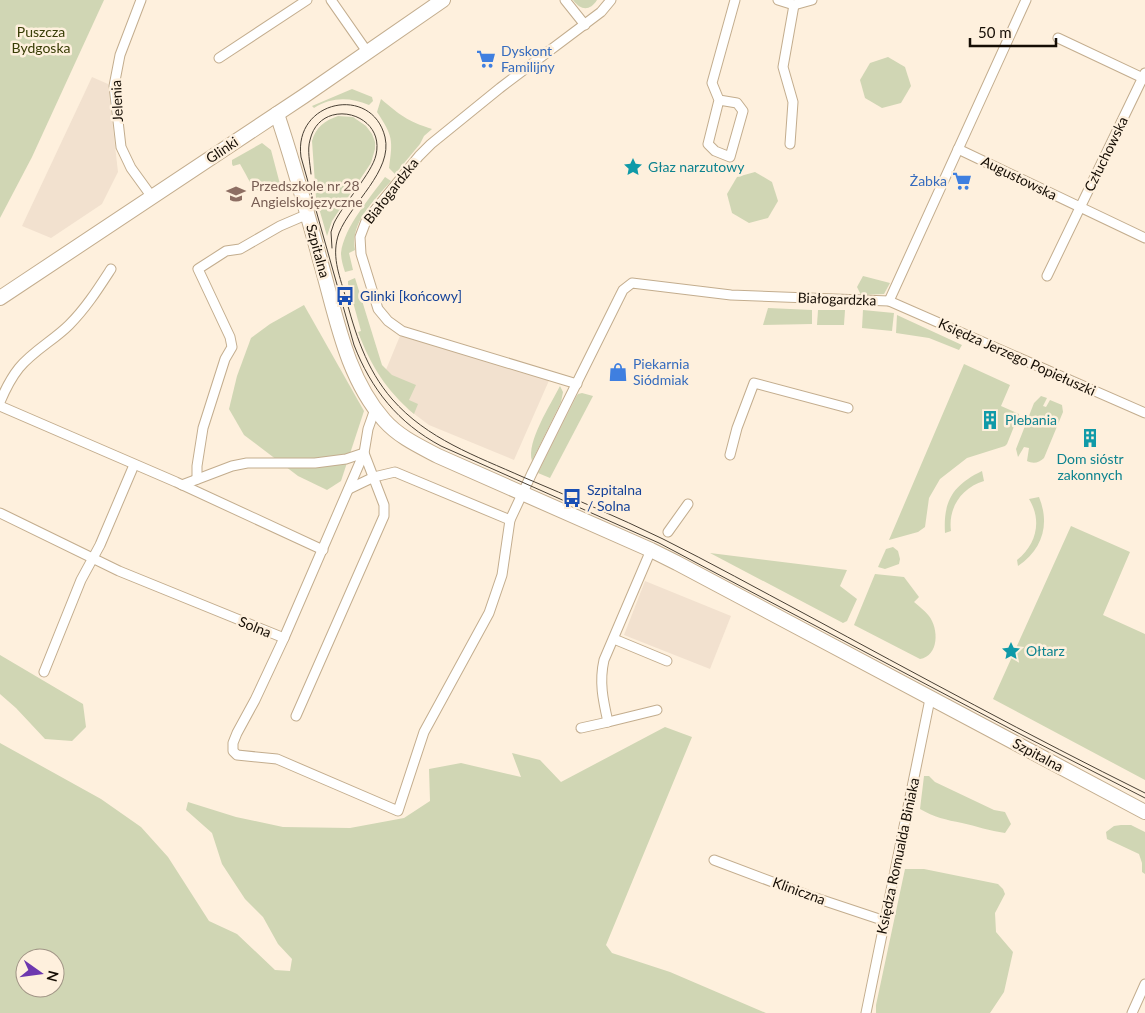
<svg xmlns="http://www.w3.org/2000/svg" width="1145" height="1013" font-family="Lato,sans-serif">
<rect width="100%" height="100%" fill="#fef0dd"/>
<g fill="#f2e1cf">
<polygon points="92,77 108,84 118,172 102,204 51,238 22,226"/>
<polygon points="402,331 551,376 514,460 429,425 409,410 383,377"/>
<polygon points="645,581 731,616 710,669 624,635"/>
</g>
<g fill="#d0d6b4" fill-rule="evenodd">
<polygon points="0,0 104,0 32,157 0,218"/>
<path d="M573,0h24c-7,11 -16,11 -24,0z"/>
<polygon points="888,57 905,67 911,86 901,103 882,108 865,98 860,80 870,63"/>
<path d="M352,89l20,8 1,4 -4,4c-20,-8 -37,-8 -55,3l-2,-2z"/>
<path d="M381,99c19,16 26,22 51,30l-8,7 -4,8 -25,30 -6,-6c4,-28 4,-32 -12,-56z"/>
<path d="M338,116l15,1 13,9 6,8 3,8v7l-4,14 -39,58 -5,15 -11,-38 -4,-57c4,-14 12,-20 26,-25z"/>
<path d="M262,143l9,7 10,38 -2,4c-27,4 -27,-8 -39,-28l-7,2 -1,-2v-4z"/>
<polygon points="755,172 772,182 778,201 768,218 749,223 732,213 727,194 737,177"/>
<path d="M385,177l6,4c-17,20 -41,41 -36,69l-6,3 4,17 -8,2c-2,-6 -4,-13 -4,-19 3,-26 29,-55 44,-76z"/>
<polygon points="863,276 890,283 884,294 861,295 857,287"/>
<path d="M355,278l27,87 10,10 24,10 -7,15 9,4 -4,10c-28,-24 -43,-48 -56,-82l3,-1 -13,-47v-3z"/>
<polygon points="304,305 364,411 341,481 327,490 298,476 244,435 229,409 237,376 251,338 270,324"/>
<polygon points="768,308 812,310 812,324 763,325"/>
<polygon points="818,310 845,310 844,325 817,325"/>
<polygon points="863,310 894,313 892,331 862,328"/>
<polygon points="897,315 962,345 959,350 929,338 896,333"/>
<polygon points="964,364 1010,385 1001,406 1019,414 1007,444 1005,446 967,458 940,479 929,498 925,527 918,532 889,540"/>
<path d="M560,386l3,6 -2,10 -29,59c-6,-19 19,-57 28,-75z"/>
<polygon points="582,393 593,396 550,478 538,473 576,397 578,394"/>
<path d="M1041,396l6,2 -4,8 3,1 4,-7 12,5 1,7 -19,46c-5,5 -11,6 -17,3l2,-13 -5,-1 -6,10 -2,-8 18,-46z"/>
<path d="M982,471l2,10c-23,7 -36,27 -33,50l-6,2c-2,-32 8,-48 37,-62z"/>
<path d="M1039,497c11,27 4,52 -21,69l-1,-6c20,-16 25,-40 12,-61z"/>
<polygon points="1071,526 1130,552 1103,615 1145,634 1145,780 993,699"/>
<polygon points="893,547 898,551 900,559 899,564 885,569 878,567 886,549"/>
<polygon points="710,553 847,570 840,586 857,599 847,621 843,623"/>
<path d="M875,574l29,3 15,20 -5,5c5,4 11,9 15,14 10,13 10,40 -9,43l-66,-34z"/>
<polygon points="0,655 83,704 86,727 72,741 45,739 16,708 0,694"/>
<path d="M665,727l27,10 -86,208 6,8 58,19 96,41h-766v-270l101,56 40,28 27,30 41,64 28,13 38,36 15,1 2,-12 -14,-15 -15,-27 -18,-18 -23,-35 -10,-31 -26,-23 2,-8 48,15 47,10 67,1 54,-10 26,-17 -1,-32 32,-6 60,14 -9,-24 28,7 21,22zM25,958h30v30h-30z"/>
<path d="M924,776h5l6,6 59,28 11,2 6,12 -6,9c-15,-2 -29,-7 -43,-10 -16,-3 -28,-6 -42,-14z"/>
<polygon points="1121,825 1131,825 1145,832 1145,874 1142,872 1142,863 1139,854 1107,839 1106,832 1114,826"/>
<polygon points="905,869 924,869 998,884 1003,889 1005,894 995,913 996,932 1013,952 1004,992 990,1013 876,1013 876,1005"/>
</g>
<g fill="none" stroke-linecap="round" stroke-linejoin="round">
<g stroke="#c3ad8e" stroke-width="11">
<g id="street">
<polyline points="141,0 120,55 114,86 121,147 131,168 152,197"/>
<polyline points="331,0 368,53"/>
<polyline points="565,0 585,25"/>
<polyline points="778,0 794,5 812,0"/>
<polyline points="1058,38 1145,79"/>
<polyline points="219,58 307,0"/>
<polyline points="719,100 737,103 743,111 730,157 715,151 708,144 719,100 712,83 735,0"/>
<polyline points="790,144 793,102 783,67 794,5"/>
<polyline points="958,149 1145,238"/>
<polyline points="1047,276 1145,73"/>
<polyline points="889,301 1026,0"/>
<polyline points="577,384 402,331 388,321 378,309 361,254 360,237 366,221 419,156 431,144 500,88 601,12 611,0"/>
<path d="M0,402c5,-12 11,-24 19,-34 14,-17 35,-28 50,-43 17,-17 29,-36 42,-56"/>
<polyline points="0,406 176,482 323,550"/>
<polyline points="375,409 368,429 364,453 284,638 255,700 237,733 233,743 233,751 237,755 277,759 398,811 424,732 489,613 502,575 510,520 532,473 618,300 623,290 632,283 731,295 889,301 1145,413"/>
<polyline points="730,455 737,428 754,383 848,408"/>
<polyline points="197,479 197,466 203,428 225,359 232,347 230,337 198,269 226,251 240,249 280,226 308,214"/>
<polyline points="182,485 232,466 247,463 315,463 346,459 364,453 384,505 384,516 296,716"/>
<polyline points="349,489 374,477 395,472 510,520"/>
<polyline points="0,513 119,571 284,638"/>
<polyline points="668,532 688,504"/>
<path d="M651,550l-47,110c-5,22 -1,40 4,62l49,-12"/>
<polyline points="614,639 667,661"/>
<polyline points="44,672 81,580 100,545 134,465"/>
<polyline points="581,728 608,722"/>
<polyline points="714,860 807,895 885,921"/>
<polyline points="866,1013 930,699"/>
<polyline points="1132,1013 1145,984"/>
</g>
</g>
<g stroke="#c3ad8e" stroke-width="16">
<g id="secondary">
<path d="M277,114c17,50 31,102 45,153 15,53 25,111 62,153 15,17 35,26 54,36l213,94 26,13 468,249"/>
<polyline points="0,298 304,96 443,0"/>
</g>
</g>
<use href="#street" stroke="#fff" stroke-width="9"/>
<use href="#secondary" stroke="#fff" stroke-width="14"/>
<g stroke="#494034" stroke-width="1">
<path d="M311,174c-1,-11 -4,-24 -1,-34 10,-44 76,-28 66,15 -4,18 -32,48 -42,68l-3,9 1,16"/>
<path d="M1145,793c-115,-57 -227,-118 -340,-179 -47,-25 -94,-51 -142,-75 -45,-22 -93,-42 -140,-62 -47,-21 -96,-38 -131,-78 -26,-30 -37,-66 -47,-104 -6,-21 -14,-40 -6,-62 12,-30 54,-62 46,-96 -13,-53 -92,-37 -84,20l53,188c17,44 44,78 87,101l218,97 363,192 123,63"/>
</g>
</g>
<defs>
<g id="supermarket-bare" transform="scale(1.5)"><path d="M-6-5.5h2.5l.6 2H6L4.5 2H-2.5L-4.4-4H-6ZM-1.5 3.2a1.3 1.3 0 1 0 .1 0ZM3 3.2a1.3 1.3 0 1 0 .1 0Z" fill="#3f7fe0" stroke="#fef0dd" stroke-width="2.5" paint-order="stroke"/></g>
<g id="sight-bare" transform="scale(1.5)"><path d="M0-6L1.8-2.2L6-1.7L2.9 1.2L3.7 5.4L0 3.3L-3.7 5.4L-2.9 1.2L-6-1.7L-1.8-2.2Z" fill="#0f9aa8" stroke="#fef0dd" stroke-width="2.5" paint-order="stroke"/></g>
<g id="school-bare" transform="scale(1.5)"><path d="M0-5L7-2L0 1L-7-2ZM-4 1L0 2.5L4 1V4Q0 6-4 4Z" fill="#8d6e63" stroke="#fef0dd" stroke-width="2.5" paint-order="stroke"/></g>
<g id="bus-bare" transform="scale(1.5)"><path d="M-5-6H5V4H4V6H2V4H-2V6H-4V4H-5ZM-3.5-4V0h7V-4ZM-3.5 1.2v1.5H-2V1.2ZM2 1.2v1.5H3.5V1.2Z" fill="#1a4fb4" stroke="#fef0dd" stroke-width="2.5" paint-order="stroke"/></g>
<g id="shop-bare" transform="scale(1.5)"><path d="M-5-2.5h2.3a2.7 3.5 0 0 1 5.4 0H5L5.5 6h-11ZM-1.5-2.5h3a1.5 2.3 0 0 0-3 0Z" fill="#3f7fe0" stroke="#fef0dd" stroke-width="2.5" paint-order="stroke"/></g>
<g id="building-bare" transform="scale(1.5)"><path d="M-4-6H4V6H1V3H-1V6H-4ZM-2.5-4.3h1.7v1.8h-1.7ZM.8-4.3h1.7v1.8H.8ZM-2.5-1h1.7V.8h-1.7ZM.8-1h1.7V.8H.8Z" fill="#0f9aa8" stroke="#fef0dd" stroke-width="2.5" paint-order="stroke"/></g>
</defs>
<g fill-rule="evenodd">
<use href="#supermarket-bare" x="486" y="59"/>
<use href="#sight-bare" x="633" y="167"/>
<use href="#supermarket-bare" x="962" y="181"/>
<use href="#school-bare" x="236" y="194"/>
<use href="#bus-bare" x="345" y="296"/>
<use href="#shop-bare" x="618" y="372"/>
<use href="#building-bare" x="990" y="420"/>
<use href="#building-bare" x="1090" y="438"/>
<use href="#bus-bare" x="572" y="498"/>
<use href="#sight-bare" x="1011" y="651"/>
</g>
<g text-anchor="middle" stroke-width="5" stroke-linejoin="round" paint-order="stroke">
<g font-size="14" fill="#383d06" stroke="#fef0dd">
<text x="41" y="37">Puszcza<tspan x="41" dy="16">Bydgoska</tspan></text>
</g>
<g font-size="14" fill="#366cbe" stroke="#fef0dd" text-anchor="start">
<text x="501" y="56">Dyskont<tspan x="501" dy="16">Familijny</tspan></text>
<text x="947" y="186" text-anchor="end">Żabka</text>
<text x="633" y="369">Piekarnia<tspan x="633" dy="16">Siódmiak</tspan></text>
</g>
<g font-size="14" fill="#150d04" stroke="#fef0dd">
<text transform="translate(117 101) rotate(-93)" y="5">Jelenia</text>
<text transform="translate(222 150) rotate(-34)" y="5">Glinki</text>
<text transform="translate(1106 154) rotate(-64)" y="5">Człuchowska</text>
<text transform="translate(1019 178) rotate(26)" y="5">Augustowska</text>
<text transform="translate(391 191) rotate(-52)" y="5">Białogardzka</text>
<text transform="translate(318 251) rotate(75)" y="5">Szpitalna</text>
<text transform="translate(837 299) rotate(2)" y="5">Białogardzka</text>
<text transform="translate(1017 357) rotate(24)" y="5">Księdza Jerzego Popiełuszki</text>
<text transform="translate(255 627) rotate(22)" y="5">Solna</text>
<text transform="translate(1038 755) rotate(28)" y="5">Szpitalna</text>
<text transform="translate(898 856) rotate(-78)" y="5">Księdza Romualda Biniaka</text>
<text transform="translate(799 891) rotate(20)" y="5">Kliniczna</text>
</g>
<g font-size="14" fill="#0d838f" stroke="#fef0dd" text-anchor="start">
<text x="648" y="172">Głaz narzutowy</text>
<text x="1005" y="425">Plebania</text>
<text x="1090" y="464" text-anchor="middle">Dom sióstr<tspan x="1090" dy="16">zakonnych</tspan></text>
<text x="1026" y="656">Ołtarz</text>
</g>
<g font-size="14" fill="#785e54" stroke="#fef0dd" text-anchor="start">
<text x="251" y="191">Przedszkole nr 28<tspan x="251" dy="16">Angielskojęzyczne</tspan></text>
</g>
<g font-size="14" fill="#164399" stroke="#fef0dd" text-anchor="start">
<text x="360" y="301">Glinki [końcowy]</text>
<text x="587" y="495">Szpitalna<tspan x="587" dy="16">/ Solna</tspan></text>
</g>
</g>
<g transform="translate(40 973) rotate(104)"><circle r="24" fill="#fef0dd" stroke="#a19586"/>
<path d="M0-4L9 19L0 12L-9 19Z" fill="#6d38af"/>
<text y="-8" font-size="14" font-weight="bold" text-anchor="middle" fill="#150d04">N</text>
</g>
<path d="M970 38v8h86v-8" fill="none" stroke="#150d04" stroke-width="2.5"/>
<text x="978" y="38" font-size="15" fill="#150d04" stroke="#fef0dd" stroke-width="4" paint-order="stroke">50 m</text>
</svg>
